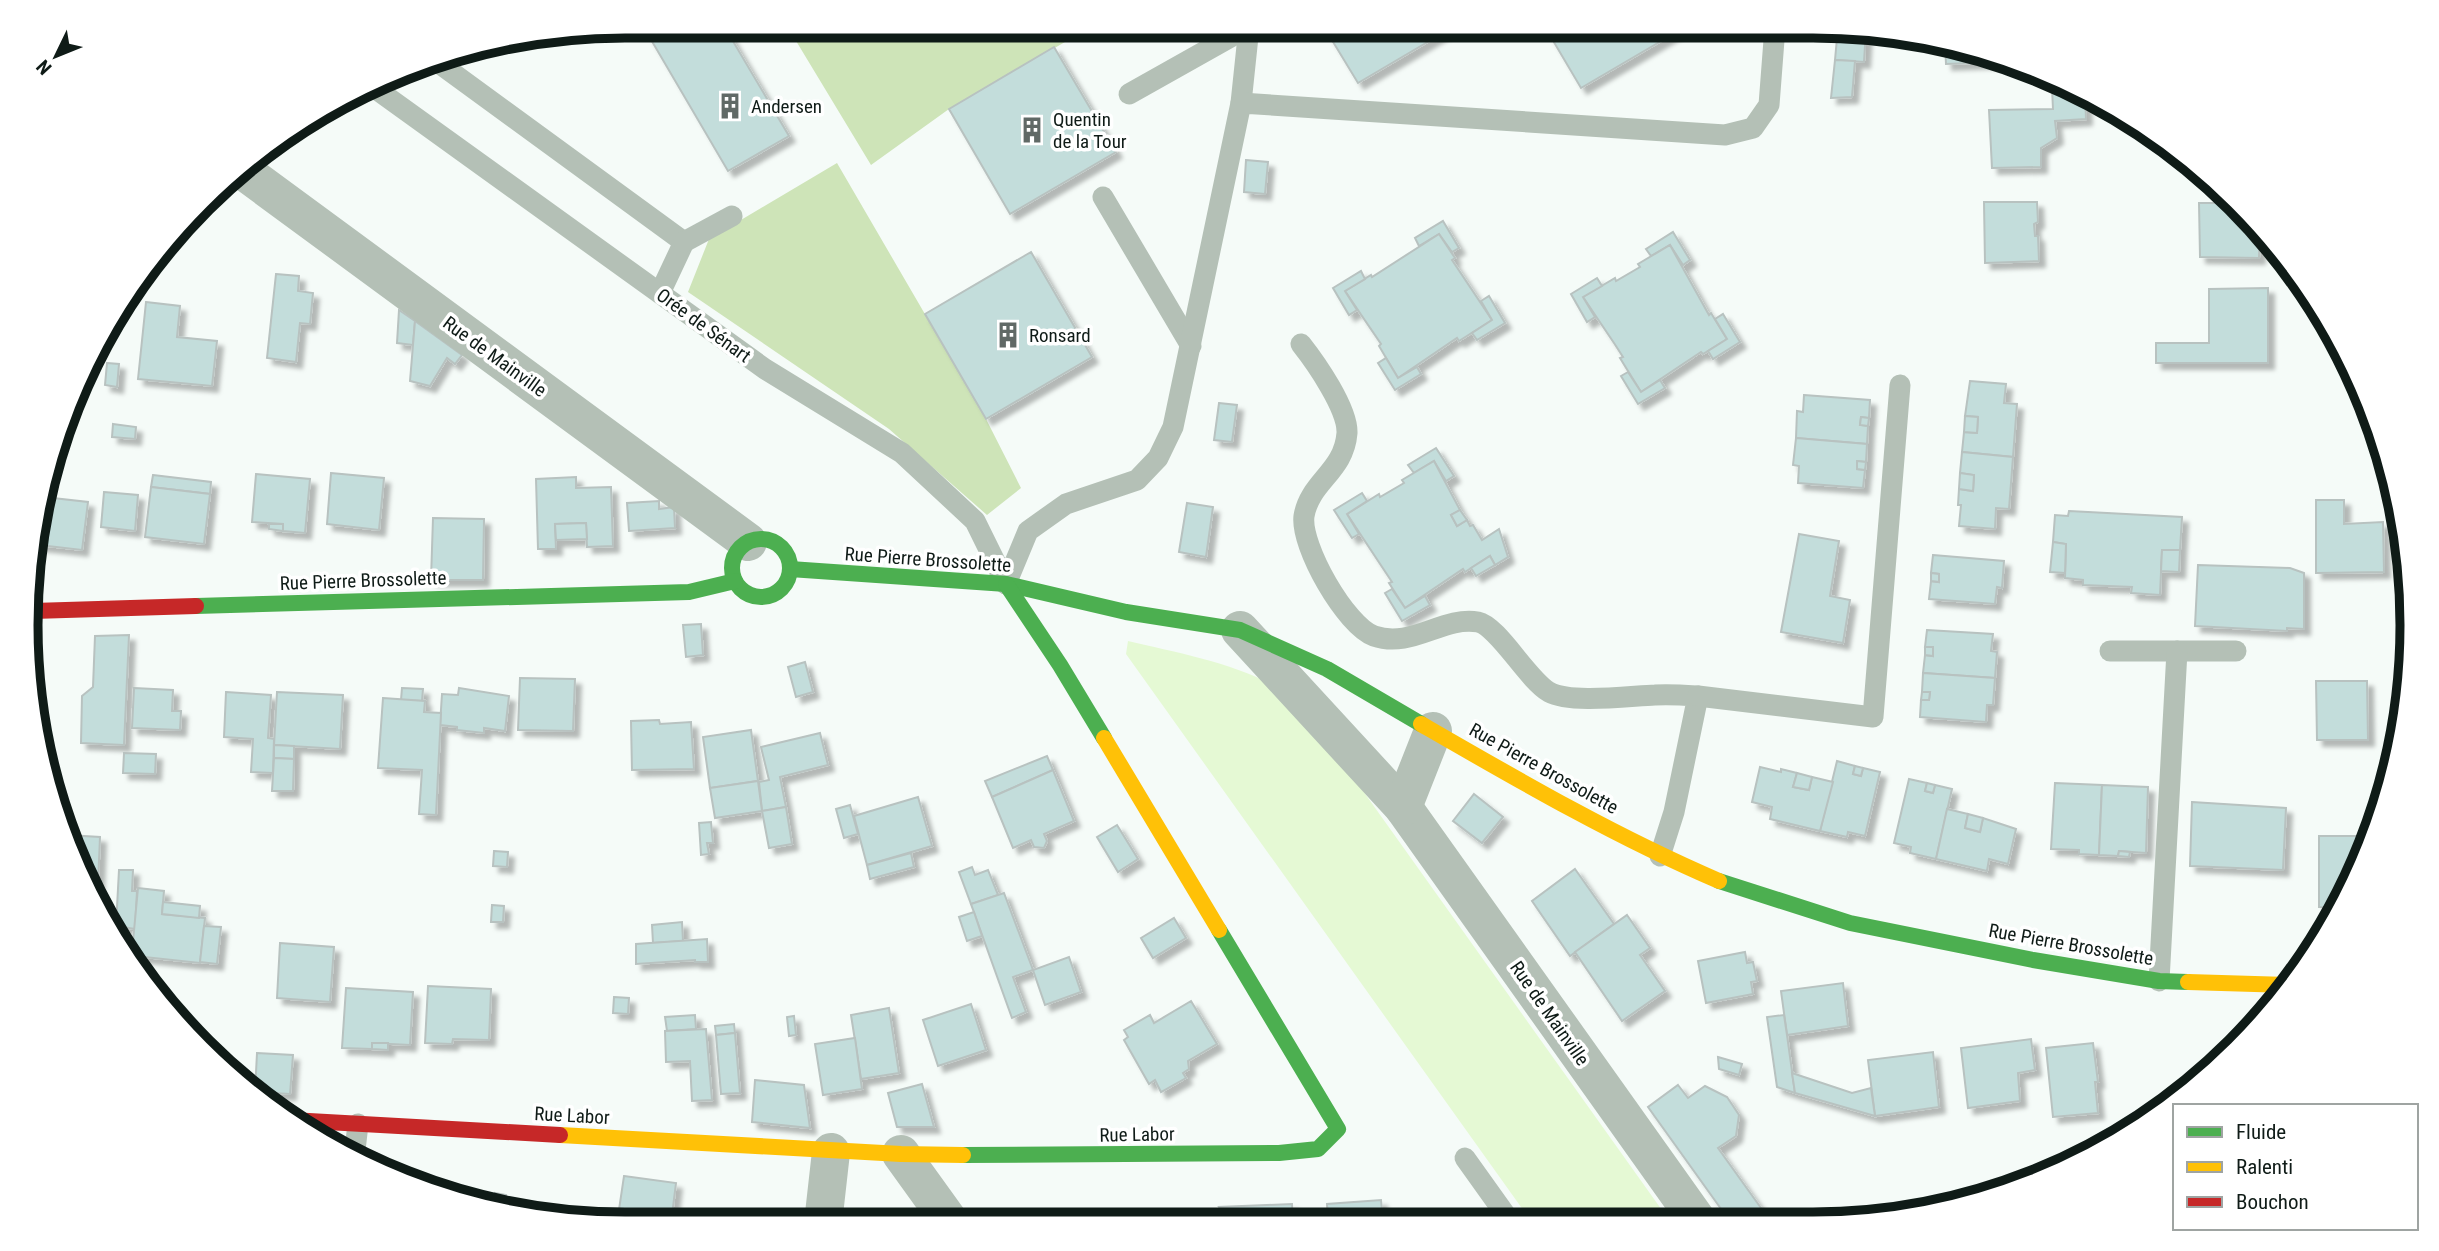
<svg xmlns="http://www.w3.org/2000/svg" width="2439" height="1251" font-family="'Roboto Condensed',sans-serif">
<defs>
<filter id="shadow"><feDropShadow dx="6" dy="6" stdDeviation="2" flood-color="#0004"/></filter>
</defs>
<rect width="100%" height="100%" fill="#f5fbf8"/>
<path fill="#e5f9d4" d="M1128,641c46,11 107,22 148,46 10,6 20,17 30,24l363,509 -138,1 -405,-567z"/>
<g fill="#cee4b8">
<polygon points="787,26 1091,27 949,109 871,165"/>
<polygon points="837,163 986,419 1021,488 987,515 889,429 688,292 709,239"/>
</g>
<g fill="#c3dddb" stroke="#b8c2c0" stroke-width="2" filter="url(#shadow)">
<polygon points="643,26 724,26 789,136 728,171"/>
<polygon points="1324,27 1453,27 1358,83"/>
<polygon points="1545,27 1685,27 1581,88"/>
<polygon points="1838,27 1866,30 1864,62 1835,60"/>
<polygon points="1945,43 1969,47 1995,57 1995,62 1946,64"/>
<polygon points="1054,47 1116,152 1010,214 949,109"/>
<polygon points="1835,60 1855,61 1852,97 1831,98"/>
<polygon points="2077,87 2085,92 2086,119 2055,121 2057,138 2041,148 2041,167 1992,168 1989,110 2053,109 2052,88"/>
<polygon points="1246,160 1268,162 1265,194 1244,192"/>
<polygon points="1984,202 2037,202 2038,222 2034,224 2035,236 2038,236 2039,261 1985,263"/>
<polygon points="2199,203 2235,203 2260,226 2259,258 2200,257"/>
<polygon points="1443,221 1459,248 1452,252 1439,234 1419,246 1415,238"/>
<polygon points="1673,232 1690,260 1683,265 1670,245 1651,256 1646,249"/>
<polygon points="1439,234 1455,258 1452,260 1492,320 1459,341 1457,338 1398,378 1379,346 1381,344 1345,291 1371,275 1372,277"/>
<polygon points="1670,245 1709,315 1711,313 1727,339 1703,354 1701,352 1641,392 1620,358 1623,357 1614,343 1583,297 1615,278 1616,281 1640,267 1638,264"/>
<polygon points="1031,252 1092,357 986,419 925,314"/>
<polygon points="1361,271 1365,279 1345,291 1357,310 1349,315 1333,288"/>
<polygon points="276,274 299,276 298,291 313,293 310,324 300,323 296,362 267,358"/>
<polygon points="1597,278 1602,286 1583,297 1595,317 1587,322 1571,294"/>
<polygon points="2268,288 2268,363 2156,363 2156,343 2209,343 2209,289"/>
<polygon points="1489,296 1505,323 1477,340 1472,333 1492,320 1481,301"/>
<polygon points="146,302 180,306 177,337 217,341 212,386 138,379"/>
<polygon points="399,310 415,321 413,345 397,343"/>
<polygon points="1723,314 1740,342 1713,359 1708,351 1727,339 1715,319"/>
<polygon points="415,321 462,355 455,364 447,358 430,386 410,381"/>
<polygon points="1386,358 1398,378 1417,367 1421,374 1395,390 1378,363"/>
<polygon points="107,363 119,364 117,387 105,385"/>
<polygon points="1628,372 1641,392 1660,380 1665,388 1638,404 1621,376"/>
<polygon points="1970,381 2006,384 2004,403 2017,404 2013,457 1962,452 1964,432 1977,433 1978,417 1965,416"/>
<polygon points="1804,395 1870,400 1869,418 1861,417 1860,425 1868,426 1867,444 1796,438 1797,411 1803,412"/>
<polygon points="1219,403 1237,405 1232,442 1214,440"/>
<polygon points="1965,416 1978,417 1977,433 1964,432"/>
<polygon points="1861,417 1869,418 1868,426 1860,425"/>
<polygon points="113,424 136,427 135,439 112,437"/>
<polygon points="1796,438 1867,444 1866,462 1857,461 1857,469 1865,470 1863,488 1798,483 1799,466 1793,465"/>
<polygon points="1436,448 1454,476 1446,481 1434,461 1414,473 1408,465"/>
<polygon points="1962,452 2013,457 2009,509 1996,508 1995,529 1959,526 1961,505 1958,505 1959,489 1973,491 1974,475 1960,473"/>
<polygon points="1434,461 1460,510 1451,515 1457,526 1467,520 1470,526 1473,525 1482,540 1499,529 1508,557 1495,565 1490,556 1465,572 1463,569 1405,608 1389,583 1392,582 1347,514 1379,494 1380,497 1404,483 1402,480"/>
<polygon points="1857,461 1866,462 1865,470 1857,469"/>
<polygon points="331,473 384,478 379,530 327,524"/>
<polygon points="1960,473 1974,475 1973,491 1959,489"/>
<polygon points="256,474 310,479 305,533 283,531 283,524 252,522"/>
<polygon points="153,475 211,482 210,494 151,487"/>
<polygon points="576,477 576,488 611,487 613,546 587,547 586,523 555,524 556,549 538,549 536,479"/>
<polygon points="151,487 210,494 204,544 145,537"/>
<polygon points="104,492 138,495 135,531 101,527"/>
<polygon points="1362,493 1367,501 1347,514 1359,534 1352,538 1334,510"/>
<polygon points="44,497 88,502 82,550 39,545"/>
<polygon points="2316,500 2344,500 2344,524 2383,522 2384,572 2316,573"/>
<polygon points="659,501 659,509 674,507 675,528 629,531 627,503"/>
<polygon points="1187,503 1213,507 1206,557 1179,552"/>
<polygon points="1460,510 1467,520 1457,526 1451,515"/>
<polygon points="2069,511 2182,517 2180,550 2162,550 2160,595 2131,593 2132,587 2083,585 2083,580 2065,578 2066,544 2053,542 2055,515 2068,516"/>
<polygon points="433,518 484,519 483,580 431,580"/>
<polygon points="586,523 587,539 556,540 555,524"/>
<polygon points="269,524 283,524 283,531 269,529"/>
<polygon points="1799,534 1839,541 1830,596 1850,600 1843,643 1781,632"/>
<polygon points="2053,542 2066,544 2065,573 2050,572"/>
<polygon points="2162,550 2180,550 2179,572 2161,571"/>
<polygon points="1933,555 2004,561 2002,588 1997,587 1995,604 1929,599 1931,581 1939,582 1939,574 1931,573"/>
<polygon points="1490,556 1495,565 1476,576 1471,568"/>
<polygon points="2198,565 2290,568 2304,573 2304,629 2287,628 2287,631 2195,626"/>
<polygon points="1931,573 1939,574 1939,582 1931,581"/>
<polygon points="1392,589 1405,608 1425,596 1430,605 1402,621 1385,593"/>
<polygon points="701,624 703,655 686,657 683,625"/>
<polygon points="1927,630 1993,634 1991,651 1997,652 1995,678 1923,673 1925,655 1933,656 1933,647 1925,647"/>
<polygon points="129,635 124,745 81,743 82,696 93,687 95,636"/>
<polygon points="1925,647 1933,647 1933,656 1925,655"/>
<polygon points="805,662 813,692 796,697 788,667"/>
<polygon points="1923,673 1995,678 1993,705 1987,705 1986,722 1920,717 1921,700 1929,700 1930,692 1922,692"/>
<polygon points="520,678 575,679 573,731 518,730"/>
<polygon points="2316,681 2367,681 2368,740 2317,740"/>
<polygon points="134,688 173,690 172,711 181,711 180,730 132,728"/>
<polygon points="402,688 423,689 422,701 401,700"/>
<polygon points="459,688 509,696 505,731 484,728 484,733 457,730 457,727 440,725 442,694 458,695"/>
<polygon points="226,692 271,695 268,738 274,739 273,773 251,772 253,739 224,737"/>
<polygon points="277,692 343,695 340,749 274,745"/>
<polygon points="1922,692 1930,692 1929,700 1921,700"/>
<polygon points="383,698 425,701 424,712 441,713 436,815 419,814 422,770 378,768"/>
<polygon points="659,720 660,724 691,722 694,769 632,770 631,721"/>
<polygon points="751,730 758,781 710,788 703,737"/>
<polygon points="820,733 828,765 780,777 786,807 762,811 759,782 769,780 761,747"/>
<polygon points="274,745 294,746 294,759 274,758"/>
<polygon points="124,753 156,754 155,774 123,773"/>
<polygon points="1047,756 1053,770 992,797 985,781"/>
<polygon points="274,758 294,759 293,791 272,791"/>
<polygon points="1837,761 1855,766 1853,774 1861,776 1863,768 1880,772 1865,836 1848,832 1847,837 1820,831"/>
<polygon points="1855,766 1863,768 1861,776 1853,774"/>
<polygon points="1760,767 1781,772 1781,769 1797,773 1793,787 1809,790 1812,777 1833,782 1820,831 1770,819 1772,807 1752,802"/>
<polygon points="1053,770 1074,821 1044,834 1047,841 1044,848 1034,847 1031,840 1013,848 992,797"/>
<polygon points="1797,773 1812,777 1809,790 1793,787"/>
<polygon points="1909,779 1927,783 1925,791 1933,793 1935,785 1952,789 1936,859 1910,853 1911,847 1894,843"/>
<polygon points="758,781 762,811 715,818 710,788"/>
<polygon points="1927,783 1935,785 1933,793 1925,791"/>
<polygon points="2055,783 2102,785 2099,855 2079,854 2079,850 2051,849"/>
<polygon points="2102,785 2148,787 2146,853 2119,851 2118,856 2099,855"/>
<polygon points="1474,794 1503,817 1482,843 1453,821"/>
<polygon points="918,797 932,846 867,865 854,816"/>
<polygon points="2192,802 2286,808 2283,870 2190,866"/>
<polygon points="850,805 858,834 844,838 836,809"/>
<polygon points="786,807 792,844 769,848 762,811"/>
<polygon points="1947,809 1968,814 1965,828 1980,832 1983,818 2016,829 2008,864 1989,859 1987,871 1936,859"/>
<polygon points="1968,814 1983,818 1980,832 1965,828"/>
<polygon points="711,822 713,843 707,843 709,854 701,855 699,823"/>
<polygon points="1117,825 1138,859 1118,872 1097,837"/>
<polygon points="67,835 100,837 98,884 90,884 72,855"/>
<polygon points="2319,836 2366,836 2366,850 2351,891 2340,908 2319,907"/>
<polygon points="494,851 508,852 507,867 493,866"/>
<polygon points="2119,851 2130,852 2129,857 2118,856"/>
<polygon points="911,853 914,867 870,879 867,865"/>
<polygon points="972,867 975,875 988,870 998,895 971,904 959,872"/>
<polygon points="1575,869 1614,924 1570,956 1532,901"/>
<polygon points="119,870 133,870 132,891 137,891 135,929 116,926"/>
<polygon points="138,888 164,891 162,914 205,918 200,963 135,956 132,952"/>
<polygon points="1004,893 1033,970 1013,977 1026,1012 1012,1018 971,904"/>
<polygon points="163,902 200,906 199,918 162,914"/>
<polygon points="492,905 504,906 503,922 491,922"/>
<polygon points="974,912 982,936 967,941 959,917"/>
<polygon points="1627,915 1650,948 1640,955 1665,991 1622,1021 1575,952"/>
<polygon points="1174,918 1186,938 1153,958 1141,938"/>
<polygon points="682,922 683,941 653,943 652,925"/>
<polygon points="204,926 221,927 217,964 200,962"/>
<polygon points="707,939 708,962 695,962 695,960 636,964 636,944"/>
<polygon points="280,943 334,947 330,1002 277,998"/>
<polygon points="1745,952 1747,963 1753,962 1757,981 1751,982 1753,994 1706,1003 1698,961"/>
<polygon points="1069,957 1081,992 1045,1005 1033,970"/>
<polygon points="1843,983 1848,1026 1787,1035 1781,991"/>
<polygon points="428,986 491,989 489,1040 453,1039 452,1044 425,1043"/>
<polygon points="346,988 413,992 410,1045 372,1043 372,1049 342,1048"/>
<polygon points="614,997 629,998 628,1014 613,1013"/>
<polygon points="1191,1001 1217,1044 1188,1061 1189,1069 1183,1073 1186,1078 1161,1092 1155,1080 1149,1084 1124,1040 1128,1037 1124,1030 1150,1015 1154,1023"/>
<polygon points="971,1004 986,1050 938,1066 923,1020"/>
<polygon points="889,1008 899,1073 861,1079 851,1015"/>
<polygon points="695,1015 696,1029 667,1031 665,1017"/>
<polygon points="1784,1015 1787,1035 1795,1093 1777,1087 1767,1017"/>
<polygon points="794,1016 796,1035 789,1036 787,1017"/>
<polygon points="734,1024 735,1033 716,1035 715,1026"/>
<polygon points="706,1029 712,1100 692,1101 690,1061 666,1062 665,1031"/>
<polygon points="735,1033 740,1093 721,1094 716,1035"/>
<polygon points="855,1038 862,1089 823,1095 815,1044"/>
<polygon points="2031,1039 2035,1070 2018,1073 2020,1101 1968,1108 1961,1048"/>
<polygon points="372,1043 388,1043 388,1050 372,1049"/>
<polygon points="2093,1043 2098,1082 2095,1082 2098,1113 2053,1117 2046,1048"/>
<polygon points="1933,1052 1939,1107 1875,1116 1868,1060"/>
<polygon points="257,1053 293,1055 290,1094 255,1092"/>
<polygon points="1718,1057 1742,1064 1739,1075 1719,1069"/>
<polygon points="1792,1073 1852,1093 1871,1088 1875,1116 1795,1093"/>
<polygon points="755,1080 804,1085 810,1128 752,1122"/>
<polygon points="922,1084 934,1127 897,1127 888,1093"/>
<polygon points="1678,1085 1688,1098 1705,1086 1727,1097 1739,1115 1736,1136 1718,1148 1766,1215 1760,1220 1729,1220 1648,1107"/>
<polygon points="624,1176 676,1183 671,1223 617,1223"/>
<polygon points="410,1181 431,1184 431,1189"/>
<polygon points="495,1193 506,1195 504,1208 492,1206"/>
<polygon points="1381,1200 1383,1221 1328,1221 1327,1204"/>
<polygon points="1292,1204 1293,1221 1228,1222 1219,1207"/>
<polygon points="1177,1212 1184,1222 1159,1222"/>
</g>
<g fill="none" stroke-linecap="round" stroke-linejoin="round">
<g stroke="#b4c0b6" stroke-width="21">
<polyline points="432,58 684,242 660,293"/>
<polyline points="376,89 765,369 902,453 975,521 1006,584"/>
<polyline points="1129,94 1234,35 1247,33"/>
<polyline points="1241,103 1249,27"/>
<polyline points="1103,197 1191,346"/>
<polyline points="684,242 732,216"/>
<path d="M1301,344c15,19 47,65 46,89 -3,39 -37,48 -43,83 -4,30 42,110 70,120 38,13 68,-20 104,-14 20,4 49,57 71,70 22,12 80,4 106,3 14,-1 28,0 43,1l-24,116 -14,44"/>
<polyline points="1006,584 1028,531 1066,504 1137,480 1158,458 1173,427 1241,103 1725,135 1753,128 1769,105 1775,27"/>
<polyline points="2110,651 2236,651"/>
<polyline points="1698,696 1873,717 1900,385"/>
<polyline points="2159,981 2177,651"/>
<polyline points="1465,1158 1510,1221"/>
<polyline points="354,1159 358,1124"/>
</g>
<g stroke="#b4c0b6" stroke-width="38">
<polyline points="242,170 748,542"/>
<polyline points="1240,630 1403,807 1697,1220"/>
<polyline points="1403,807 1433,731"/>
<polyline points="901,1154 950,1222"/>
<polyline points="823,1223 831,1152"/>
</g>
<g stroke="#4caf50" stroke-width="16">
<circle cx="761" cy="568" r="29"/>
<polyline points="790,569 1006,584 1126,612 1240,630 1327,669 1421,724"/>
<polyline points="1006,584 1060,665 1104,738"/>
<polyline points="196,606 689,592 735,581"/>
<polyline points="1719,881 1850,923 2033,960 2159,981 2188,982"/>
<polyline points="963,1155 1279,1153 1318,1149 1338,1129 1219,930"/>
</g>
<g stroke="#ffc107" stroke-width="16">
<path d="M1421,724c97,56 195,113 298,157"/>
<polyline points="1104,738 1219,930"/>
<polyline points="2188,982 2288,985"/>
<polyline points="560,1135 901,1154 963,1155"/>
</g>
<g stroke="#c62828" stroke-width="16">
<polyline points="33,611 196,606"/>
<polyline points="291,1120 560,1135"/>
</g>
</g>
<defs>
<g id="building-bare" transform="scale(2.1)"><path d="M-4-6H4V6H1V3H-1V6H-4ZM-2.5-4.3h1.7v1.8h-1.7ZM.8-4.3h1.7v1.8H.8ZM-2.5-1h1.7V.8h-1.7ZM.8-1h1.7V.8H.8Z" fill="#606966" stroke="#fff" stroke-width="2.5" paint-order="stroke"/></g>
</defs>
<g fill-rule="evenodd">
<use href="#building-bare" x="730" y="106"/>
<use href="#building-bare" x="1032" y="130"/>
<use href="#building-bare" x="1008" y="335"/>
</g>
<g text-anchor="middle" stroke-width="7" stroke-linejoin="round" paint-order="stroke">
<g font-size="19" fill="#0f1b17" stroke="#fff" text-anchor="start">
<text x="751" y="113">Andersen</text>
<text x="1053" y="126">Quentin<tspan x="1053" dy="22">de la Tour</tspan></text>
<text x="1029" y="342">Ronsard</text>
</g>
<g font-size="19" fill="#0f1b17" stroke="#fff">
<text transform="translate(704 325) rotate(36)" y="7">Orée de Sénart</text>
<text transform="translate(495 356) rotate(36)" y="7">Rue de Mainville</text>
<text transform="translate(928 559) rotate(4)" y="7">Rue Pierre Brossolette</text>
<text transform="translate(363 580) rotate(-2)" y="7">Rue Pierre Brossolette</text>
<text transform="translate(1544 768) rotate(29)" y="7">Rue Pierre Brossolette</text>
<text transform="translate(2071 944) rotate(10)" y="7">Rue Pierre Brossolette</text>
<text transform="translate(1550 1013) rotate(55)" y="7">Rue de Mainville</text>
<text transform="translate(572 1115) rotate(3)" y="7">Rue Labor</text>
<text transform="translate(1137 1134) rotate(-1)" y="7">Rue Labor</text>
</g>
</g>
<path d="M0 0H2439V1251H0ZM625 38H1813A587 587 0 0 1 2400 625V625A587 587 0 0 1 1813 1212H625A587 587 0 0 1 38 625V625A587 587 0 0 1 625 38Z" fill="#fff" fill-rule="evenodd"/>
<path fill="none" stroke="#0f1b17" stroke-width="9" d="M625 38H1813A587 587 0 0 1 2400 625V625A587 587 0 0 1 1813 1212H625A587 587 0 0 1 38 625V625A587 587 0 0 1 625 38Z"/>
<rect x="2173" y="1104" width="245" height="126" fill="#ffffff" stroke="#9fa4a2" stroke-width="2"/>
<rect x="2187" y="1127" width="35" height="10" fill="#4caf50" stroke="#9fa4a2" stroke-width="2"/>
<text x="2236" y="1139" font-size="21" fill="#0f1b17">Fluide</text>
<rect x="2187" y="1162" width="35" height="10" fill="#ffc107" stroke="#9fa4a2" stroke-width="2"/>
<text x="2236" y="1174" font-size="21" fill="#0f1b17">Ralenti</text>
<rect x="2187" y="1197" width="35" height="10" fill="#c62828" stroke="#9fa4a2" stroke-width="2"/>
<text x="2236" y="1209" font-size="21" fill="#0f1b17">Bouchon</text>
<g transform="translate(56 56) rotate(227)" stroke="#ffffff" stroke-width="5" paint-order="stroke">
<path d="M0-5L12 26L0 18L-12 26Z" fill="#0f1b17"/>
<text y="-10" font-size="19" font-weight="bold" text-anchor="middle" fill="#0f1b17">N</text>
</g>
</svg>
